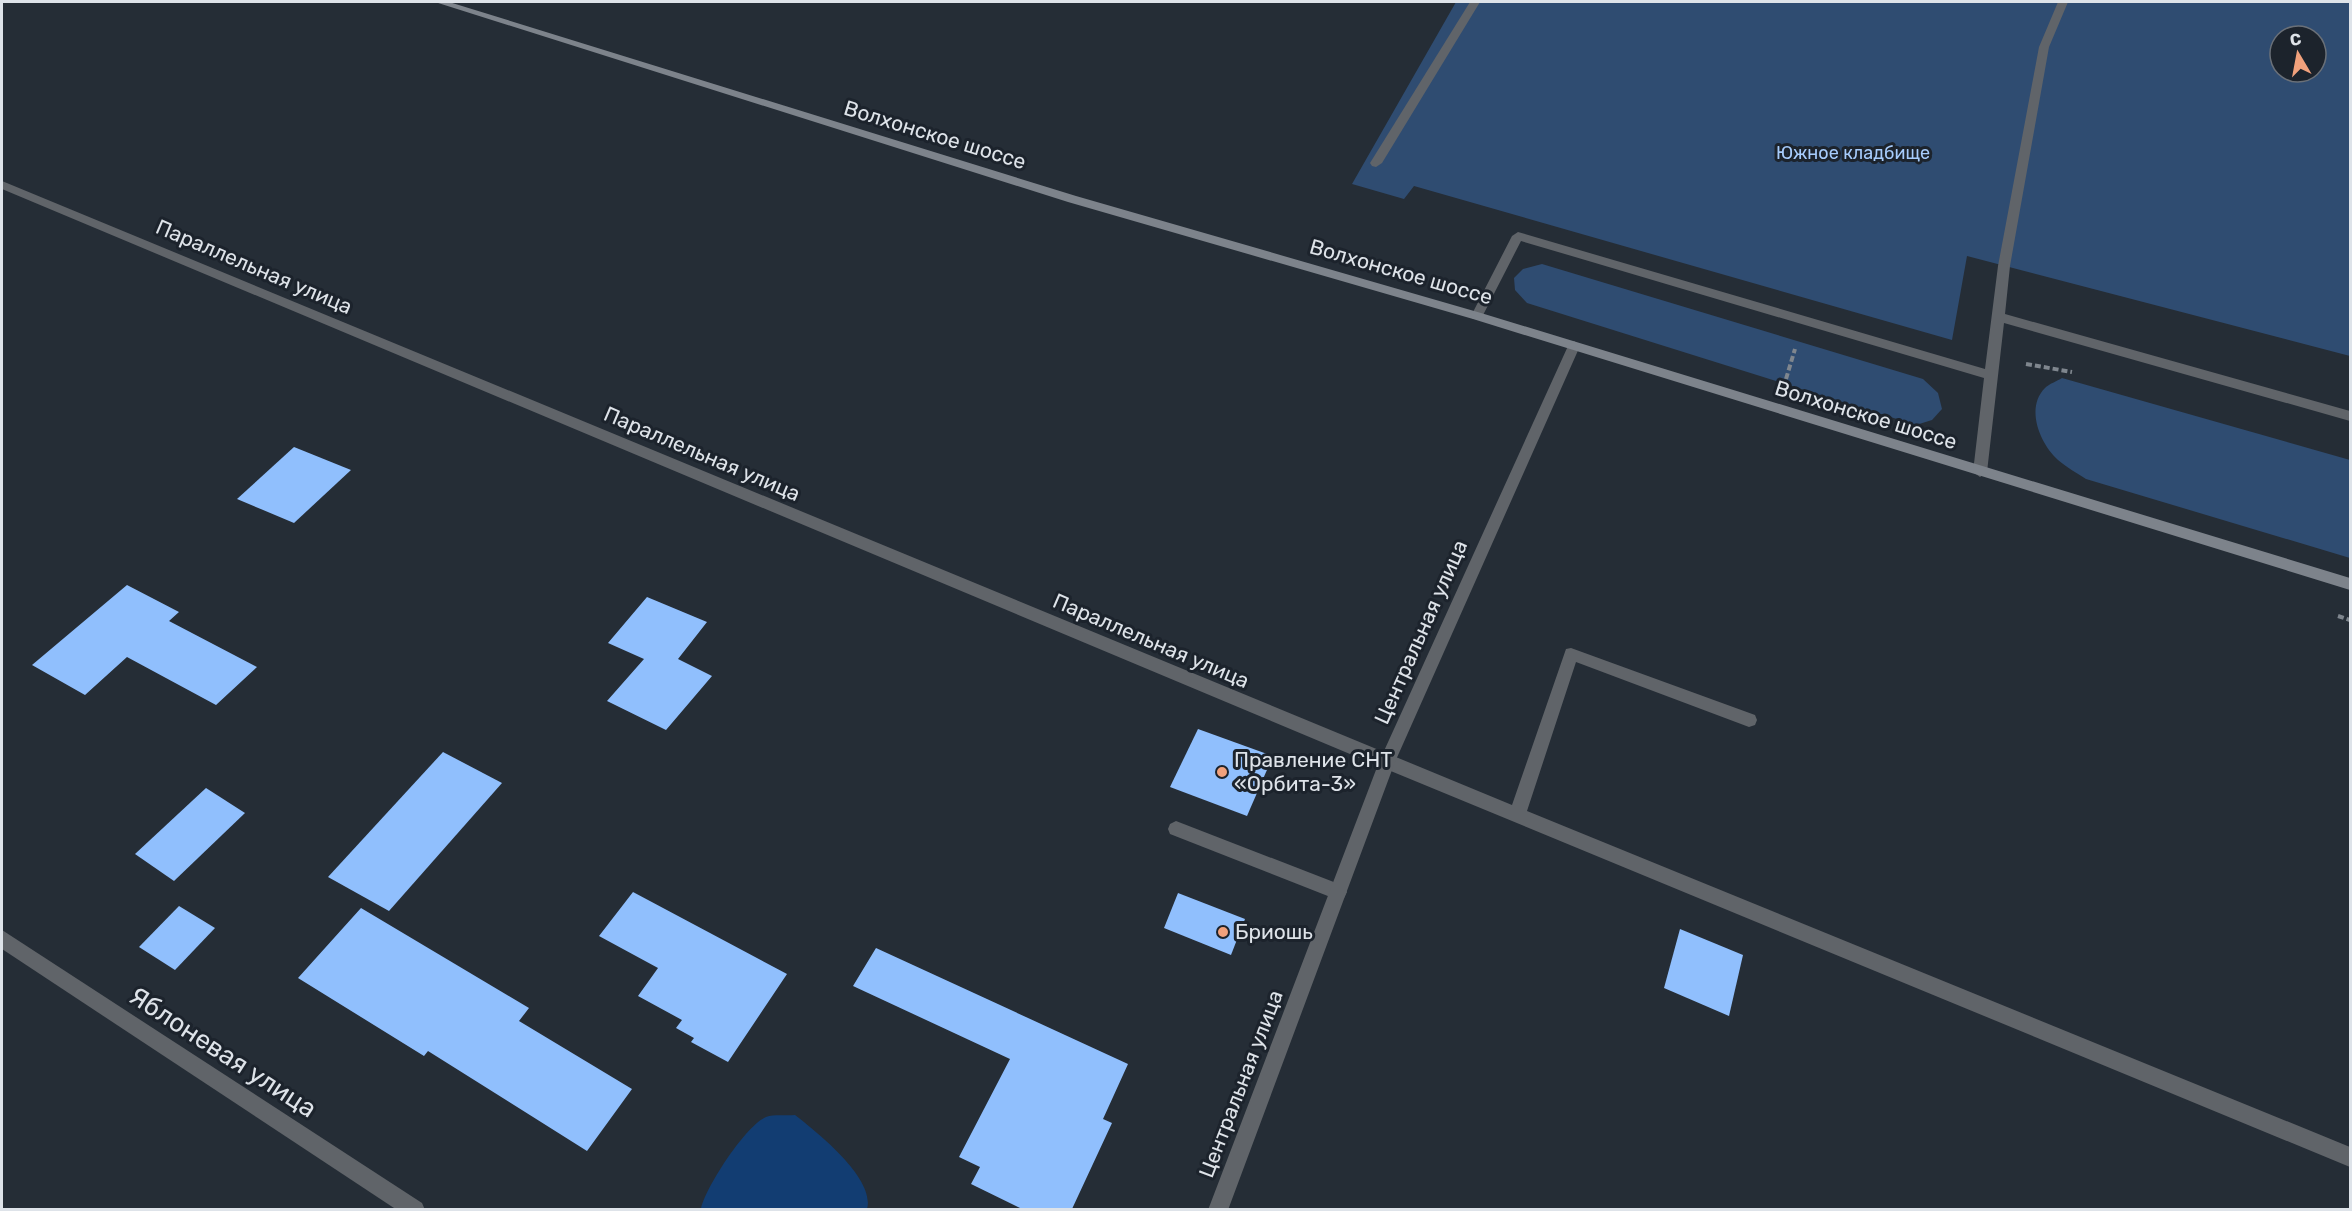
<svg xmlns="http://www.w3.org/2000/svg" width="2352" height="1211" font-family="Rubik,sans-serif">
<rect width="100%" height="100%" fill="#252d36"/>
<g fill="#2f4c71" fill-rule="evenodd">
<path d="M1456,2h894v354l-383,-100 -15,84 -538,-154 -10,13 -52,-15zM2280,36h36v36h-36z"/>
<polygon points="1542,264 1923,379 1938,393 1942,409 1932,420 1916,425 1527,303 1515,290 1514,278 1523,269"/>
<path d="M2062,378l288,82v98l-264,-79c-9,-6 -20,-12 -28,-19 -18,-16 -33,-52 -13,-72 4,-4 12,-7 17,-10z"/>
</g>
<path fill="#123d72" d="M795,1115c22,17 81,64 72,94h-166c4,-21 45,-84 65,-92 8,-3 20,-1 29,-2z"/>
<g fill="#90bffd">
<polygon points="294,447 351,470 294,523 237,499"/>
<polygon points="127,585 179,612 169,621 257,667 216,705 127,657 85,695 32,665"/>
<polygon points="647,597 707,622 678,659 712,676 666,730 607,701 644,659 608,643"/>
<polygon points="1198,729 1273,756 1247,816 1170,787"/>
<polygon points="443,752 502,783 389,911 328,877"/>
<polygon points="206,788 245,813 174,881 135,854"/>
<polygon points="633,892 787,974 728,1062 691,1042 694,1038 676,1028 682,1020 638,996 658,968 599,936"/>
<polygon points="1178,893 1245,919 1231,955 1164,928"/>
<polygon points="179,906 215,928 175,970 139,947"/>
<polygon points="361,908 529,1008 519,1021 632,1089 587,1151 428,1051 424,1056 298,978"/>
<polygon points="1680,929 1743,955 1729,1016 1664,988"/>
<polygon points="876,948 1128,1064 1103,1119 1112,1123 1072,1209 1022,1209 971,1184 980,1167 959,1157 1010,1059 853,986"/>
</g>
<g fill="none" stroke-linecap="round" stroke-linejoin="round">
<g stroke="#7f868e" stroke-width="4" stroke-dasharray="6 3" stroke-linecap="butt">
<polyline points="2026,364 2072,372"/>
<polyline points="1786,379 1795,349"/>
<polyline points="2338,616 2350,620"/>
</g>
<g fill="#606469" fill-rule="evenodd">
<polygon points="1470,2 1480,2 1382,163 1376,167 1372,166 1370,163"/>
<polygon points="2058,2 2068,2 2049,47 2010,266 2005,314 2350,411 2350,421 2004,323 1987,472 1980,477 1973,472 1984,378 1521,241 1481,319 1473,319 1471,316 1512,236 1518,232 1985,369 1998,266 2039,47"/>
<polygon points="2,181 1512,805 1566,649 1571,648 1755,715 1757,720 1755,725 1749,727 1576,662 1527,811 2350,1147 2350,1167 1381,767 2,189"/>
<polygon points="1176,821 1344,886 1347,892 1344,898 1338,900 1170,834 1168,829 1170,824"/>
</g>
<g fill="#606469" fill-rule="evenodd">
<polygon points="1574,341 1580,346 1395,762 1228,1210 1208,1210 1379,762 1568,346"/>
<polygon points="2,930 422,1203 425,1210 397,1210 2,949"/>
</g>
<polygon fill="#7d838b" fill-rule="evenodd" points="435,2 449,2 1076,196 1481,313 2350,578 2350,590 1473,319 1068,202"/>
</g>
<g fill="#f1a17c" stroke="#1c232c" stroke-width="2">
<circle cx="1222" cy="772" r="6"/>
<circle cx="1223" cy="932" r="6"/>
</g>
<g text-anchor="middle" stroke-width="6" stroke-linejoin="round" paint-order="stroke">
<g font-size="18" fill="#a7ccfc" stroke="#1c232c">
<text x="1853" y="159">Южное кладбище</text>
</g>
<g font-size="21" fill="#dee3e9" stroke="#1c232c">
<text transform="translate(935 135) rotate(17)" y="7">Волхонское шоссе</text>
<text transform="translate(254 267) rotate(23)" y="7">Параллельная улица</text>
<text transform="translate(1401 272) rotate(16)" y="7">Волхонское шоссе</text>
<text transform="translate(1866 415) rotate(17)" y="7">Волхонское шоссе</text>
<text transform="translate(702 454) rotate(23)" y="7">Параллельная улица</text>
<text transform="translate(1421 632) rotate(-66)" y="7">Центральная улица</text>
<text transform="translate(1151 641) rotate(23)" y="7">Параллельная улица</text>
<text transform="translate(1241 1084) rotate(-69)" y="7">Центральная улица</text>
</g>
<g font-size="21" fill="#dee3e9" stroke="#1c232c" text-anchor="start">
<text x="1234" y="767">Правление СНТ<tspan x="1234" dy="24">«Орбита-3»</tspan></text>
<text x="1235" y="939">Бриошь</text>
</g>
<g font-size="26" fill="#dee3e9" stroke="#1c232c">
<text transform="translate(223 1052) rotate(33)" y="9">Яблоневая улица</text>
</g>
</g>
<rect width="2352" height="1211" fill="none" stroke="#dee3e9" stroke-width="6"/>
<g transform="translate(2298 54) rotate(350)"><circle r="28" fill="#1c232c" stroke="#6a7078" stroke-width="1.5"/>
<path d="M0-4.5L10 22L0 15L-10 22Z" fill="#f1a17c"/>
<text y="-9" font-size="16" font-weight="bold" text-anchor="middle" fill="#dee3e9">С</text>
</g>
</svg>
